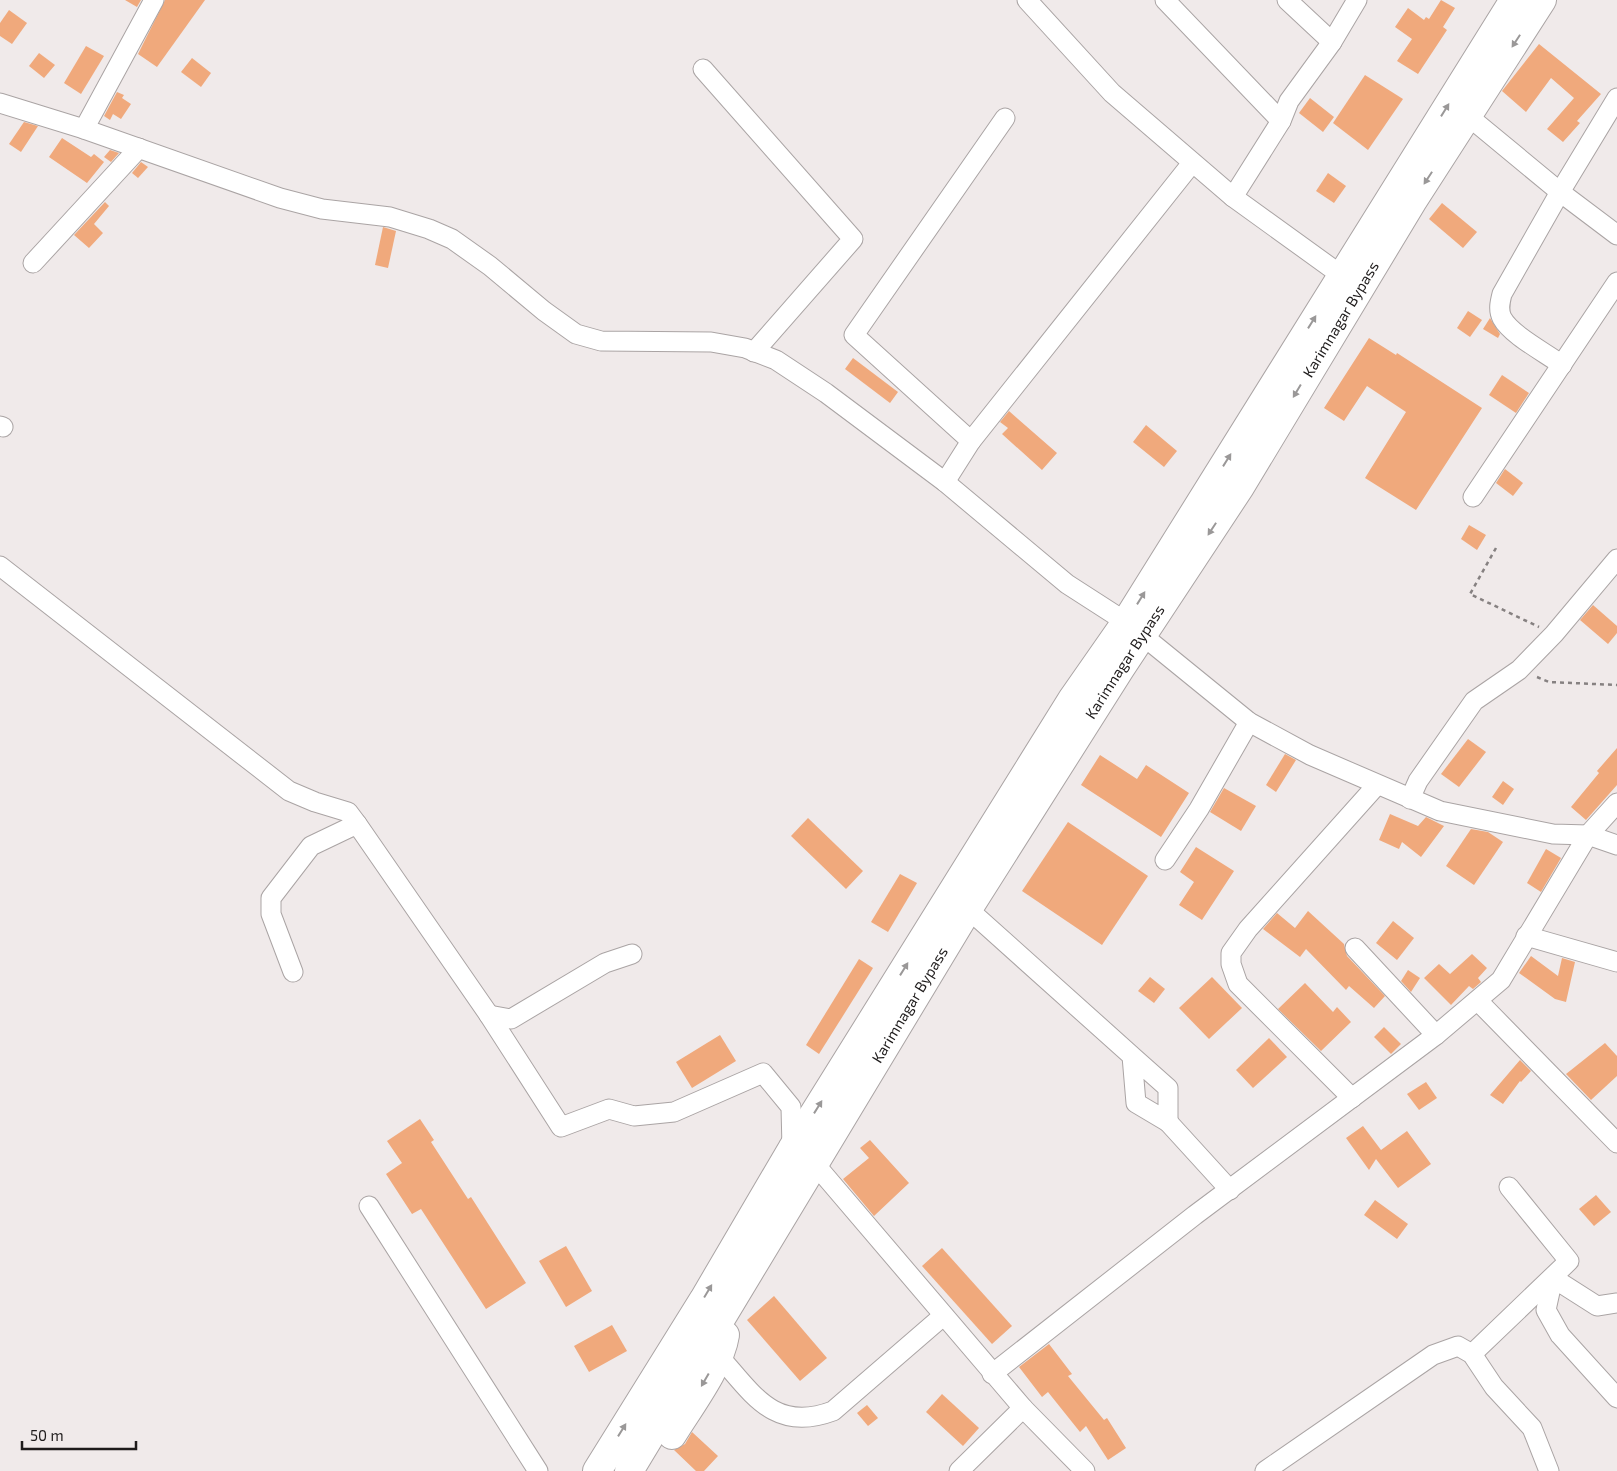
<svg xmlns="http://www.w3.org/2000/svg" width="1617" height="1471" font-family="'Exo 2',sans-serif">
<rect width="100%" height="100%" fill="#f0eaea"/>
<g fill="#f0a97c">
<polygon points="125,0 141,0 137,7"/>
<polygon points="165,0 205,0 157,67 138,54"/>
<polygon points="1441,0 1455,8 1443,27 1447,30 1418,74 1397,61 1412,39 1395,27 1408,8 1424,20 1426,17 1429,19"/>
<polygon points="9,10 27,23 12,44 0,36 0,23"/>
<polygon points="1539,44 1601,94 1577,121 1580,123 1563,142 1547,129 1574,98 1551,78 1526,112 1502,91"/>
<polygon points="86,46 104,56 81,94 64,83"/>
<polygon points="39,53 55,65 44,78 29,66"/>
<polygon points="192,58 211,73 201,87 181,72"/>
<polygon points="1365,75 1403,99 1368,150 1333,123"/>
<polygon points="117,92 124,95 122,98 131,104 121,119 113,114 110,120 104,116"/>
<polygon points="1310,98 1334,117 1323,132 1299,113"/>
<polygon points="24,122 38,126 21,152 9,144"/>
<polygon points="62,138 91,157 94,154 104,162 87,183 49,157"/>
<polygon points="110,150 119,153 111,162 104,157"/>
<polygon points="141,162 148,167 138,178 132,173"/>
<polygon points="1328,173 1346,186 1334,203 1316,191"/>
<polygon points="105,202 109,206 94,224 103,233 89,248 74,235"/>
<polygon points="1442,203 1477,232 1463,248 1429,219"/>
<polygon points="383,227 396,231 388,268 375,265"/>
<polygon points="1468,311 1482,320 1470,337 1457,328"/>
<polygon points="1490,318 1500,334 1498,338 1483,329"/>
<polygon points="1369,338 1396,355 1397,353 1482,408 1416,510 1365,478 1406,412 1367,386 1344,421 1324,408"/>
<polygon points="853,358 898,392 890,403 845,369"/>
<polygon points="1502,375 1529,393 1516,413 1489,395"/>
<polygon points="1009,411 1057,453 1042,470 1002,434 1008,428 1000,422"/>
<polygon points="1146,425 1177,451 1164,467 1133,442"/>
<polygon points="1505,469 1523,483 1513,496 1496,483"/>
<polygon points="1469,525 1486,535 1477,550 1461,539"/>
<polygon points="1593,605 1617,626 1617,633 1608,644 1580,620"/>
<polygon points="1468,739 1486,752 1459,787 1441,774"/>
<polygon points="1617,748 1617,785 1586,820 1571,807 1599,773 1597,771"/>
<polygon points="1285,754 1296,760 1276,792 1266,785"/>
<polygon points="1100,755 1137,779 1146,765 1189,793 1161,837 1081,785"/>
<polygon points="1503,781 1514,789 1503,805 1492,797"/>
<polygon points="1224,788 1256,806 1241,831 1210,812"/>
<polygon points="1390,814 1418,826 1426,817 1444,826 1421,857 1402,842 1399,849 1379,840"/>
<polygon points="808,818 863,871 846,889 791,836"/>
<polygon points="1068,822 1148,876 1102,945 1022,891"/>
<polygon points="1471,829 1488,832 1503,842 1474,885 1446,866"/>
<polygon points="1196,847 1234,871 1202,920 1179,905 1194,882 1180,872"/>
<polygon points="1546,849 1561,858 1541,892 1527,883"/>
<polygon points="900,874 917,883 888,932 871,922"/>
<polygon points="1308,911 1344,944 1347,956 1385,996 1374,1008 1349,986 1346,990 1306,949 1300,957 1263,929 1277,913 1295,928"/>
<polygon points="1393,921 1414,938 1397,960 1376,943"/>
<polygon points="1472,954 1487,968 1478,978 1481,982 1473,989 1469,986 1451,1005 1424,978 1439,964 1450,974"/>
<polygon points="1531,956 1558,976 1562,958 1575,962 1566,1002 1555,999 1519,973"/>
<polygon points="859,959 873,968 819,1054 806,1045"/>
<polygon points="1408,970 1420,978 1411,992 1401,981"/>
<polygon points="1150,977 1165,989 1154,1003 1138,991"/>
<polygon points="1212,977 1242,1008 1209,1039 1179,1008"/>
<polygon points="1305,983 1333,1012 1337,1007 1351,1022 1321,1051 1278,1009"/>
<polygon points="1384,1027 1401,1044 1391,1054 1374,1037"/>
<polygon points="720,1035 736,1061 692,1088 676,1062"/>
<polygon points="1269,1038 1287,1057 1253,1088 1236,1070"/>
<polygon points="1605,1043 1617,1056 1617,1076 1591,1100 1566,1074"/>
<polygon points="1520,1060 1531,1071 1521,1082 1520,1081 1503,1104 1490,1095"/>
<polygon points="1426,1082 1437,1098 1419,1110 1407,1094"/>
<polygon points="420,1119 434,1140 431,1142 468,1199 471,1197 526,1283 486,1309 421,1209 412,1214 386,1174 402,1163 387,1141"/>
<polygon points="1363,1126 1381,1150 1407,1131 1431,1164 1398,1188 1376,1159 1369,1170 1346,1138"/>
<polygon points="870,1140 909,1183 874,1216 843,1179 869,1158 860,1148"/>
<polygon points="1596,1195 1611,1212 1594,1226 1579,1209"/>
<polygon points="1375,1200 1408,1224 1397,1239 1364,1215"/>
<polygon points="566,1246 592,1291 566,1307 539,1261"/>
<polygon points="942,1248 1012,1326 992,1344 922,1266"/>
<polygon points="774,1296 827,1358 800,1381 747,1320"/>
<polygon points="612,1325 627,1351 589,1372 574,1346"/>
<polygon points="1049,1344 1072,1374 1068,1376 1104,1420 1107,1418 1126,1448 1108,1460 1086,1426 1080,1432 1048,1392 1042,1397 1019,1367"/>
<polygon points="942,1394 979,1428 963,1446 926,1412"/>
<polygon points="867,1405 878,1418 868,1426 857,1413"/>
<polygon points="692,1432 718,1456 704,1471 696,1471 674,1450 685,1444"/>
</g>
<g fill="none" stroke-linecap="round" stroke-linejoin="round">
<g stroke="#aaa4a4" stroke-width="21">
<g id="minor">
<polyline points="1027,0 1112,93 1233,197"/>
<polyline points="1165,0 1281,121"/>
<polyline points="1287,0 1332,42"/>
<polyline points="703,69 853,239 754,352"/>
<polyline points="0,103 84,129 280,198 322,209 390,217 429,229 452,239 490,266 544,311 576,334 601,341 711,342 745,348 776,360 826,393 945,482 1067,584 1126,622 1249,722 1310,755 1440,811 1553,834 1588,835 1617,845"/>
<polyline points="1468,116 1560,192 1617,235"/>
<polyline points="84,129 154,0"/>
<polyline points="33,263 139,148"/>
<polyline points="1341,275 1233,197 1281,121 1289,101 1332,42 1357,0"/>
<path d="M1562,365c-16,-12 -51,-30 -60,-47 -4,-8 -2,-16 0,-24l58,-102 57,-94"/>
<polyline points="0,426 3,427"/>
<polyline points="971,441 1192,163"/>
<polyline points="945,482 971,441 854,335 1005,118"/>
<polyline points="1473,497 1617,282"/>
<polyline points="0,566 289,791 315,802 348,812 357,824"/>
<polyline points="1410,799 1418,781 1474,701 1519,670 1554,634 1617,559"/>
<polyline points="1165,860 1199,809 1249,722"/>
<polyline points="968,909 1132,1056 1136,1103 1168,1122 1168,1088 1132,1056"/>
<polyline points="1526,936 1617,962"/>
<polyline points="1355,948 1436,1035 1501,980 1588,835 1617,803"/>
<polyline points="293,972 271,914 271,898 311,846 357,824 489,1015 561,1127 609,1109 634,1116 674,1112 763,1073 791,1107 792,1148"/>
<polyline points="1478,1001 1617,1143"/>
<polyline points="489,1015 511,1019 605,963 632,954"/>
<polyline points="1352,1098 1238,984 1231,964 1231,953 1248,929 1376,786"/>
<polyline points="1168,1122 1230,1190"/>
<polyline points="814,1163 1023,1408 959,1471"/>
<polyline points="369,1206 538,1471"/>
<polyline points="1617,1303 1597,1306 1553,1278 1546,1310 1560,1335 1617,1398"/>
<polyline points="1472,1354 1569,1261 1509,1187"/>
<path d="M718,1355c35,39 56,78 115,56l110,-95"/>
<polyline points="992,1374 1195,1215 1436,1035"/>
<polyline points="1023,1408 1085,1471"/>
<polyline points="1265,1471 1433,1355 1458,1346 1472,1354 1494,1387 1532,1428 1549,1471"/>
</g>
</g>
<g stroke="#aaa4a4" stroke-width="30">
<g id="highway">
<path d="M672,1435c17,-28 48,-68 53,-100"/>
<polyline points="597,1471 704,1299 792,1149 1073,698 1126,622 1514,0"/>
<path id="s1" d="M629,1471l339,-562 152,-240 120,-182 172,-285 130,-202"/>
</g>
</g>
<g stroke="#868181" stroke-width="2.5" stroke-dasharray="4 4" stroke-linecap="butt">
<polyline points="1496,548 1470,594 1539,627"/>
<polyline points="1537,677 1549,682 1617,685"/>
</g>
<use href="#minor" stroke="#fff" stroke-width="19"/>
<use href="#highway" stroke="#fff" stroke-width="28"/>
</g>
<defs><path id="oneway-solid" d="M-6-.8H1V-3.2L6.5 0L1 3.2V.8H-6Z" transform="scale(1.25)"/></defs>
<g fill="#9a9898">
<use href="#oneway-solid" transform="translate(1516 41) rotate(123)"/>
<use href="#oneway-solid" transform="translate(1445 110) rotate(-58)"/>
<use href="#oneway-solid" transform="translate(1428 178) rotate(123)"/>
<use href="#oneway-solid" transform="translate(1312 322) rotate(-58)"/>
<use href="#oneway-solid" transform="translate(1297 391) rotate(121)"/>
<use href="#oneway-solid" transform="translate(1227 460) rotate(-58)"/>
<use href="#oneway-solid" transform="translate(1212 529) rotate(123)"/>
<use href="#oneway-solid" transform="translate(1141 598) rotate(-58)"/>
<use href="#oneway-solid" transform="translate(904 969) rotate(-58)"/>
<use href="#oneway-solid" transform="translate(818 1107) rotate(-58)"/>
<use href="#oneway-solid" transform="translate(708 1291) rotate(-59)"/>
<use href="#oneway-solid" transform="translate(705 1380) rotate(120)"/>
<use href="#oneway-solid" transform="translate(622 1430) rotate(-58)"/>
</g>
<g text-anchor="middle" stroke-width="4" stroke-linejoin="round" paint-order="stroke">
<g font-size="15" fill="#1e1b1b" stroke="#f0eaea">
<text dy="5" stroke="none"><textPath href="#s1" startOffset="1354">Karimnagar Bypass</textPath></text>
<text dy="5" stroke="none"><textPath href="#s1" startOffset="949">Karimnagar Bypass</textPath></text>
<text dy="5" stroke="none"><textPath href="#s1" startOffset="544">Karimnagar Bypass</textPath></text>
</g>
</g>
<path d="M22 1441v8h114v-8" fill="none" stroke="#1e1b1b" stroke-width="2.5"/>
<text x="30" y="1441" font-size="15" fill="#1e1b1b" stroke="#f0eaea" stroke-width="4" paint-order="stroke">50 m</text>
</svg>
